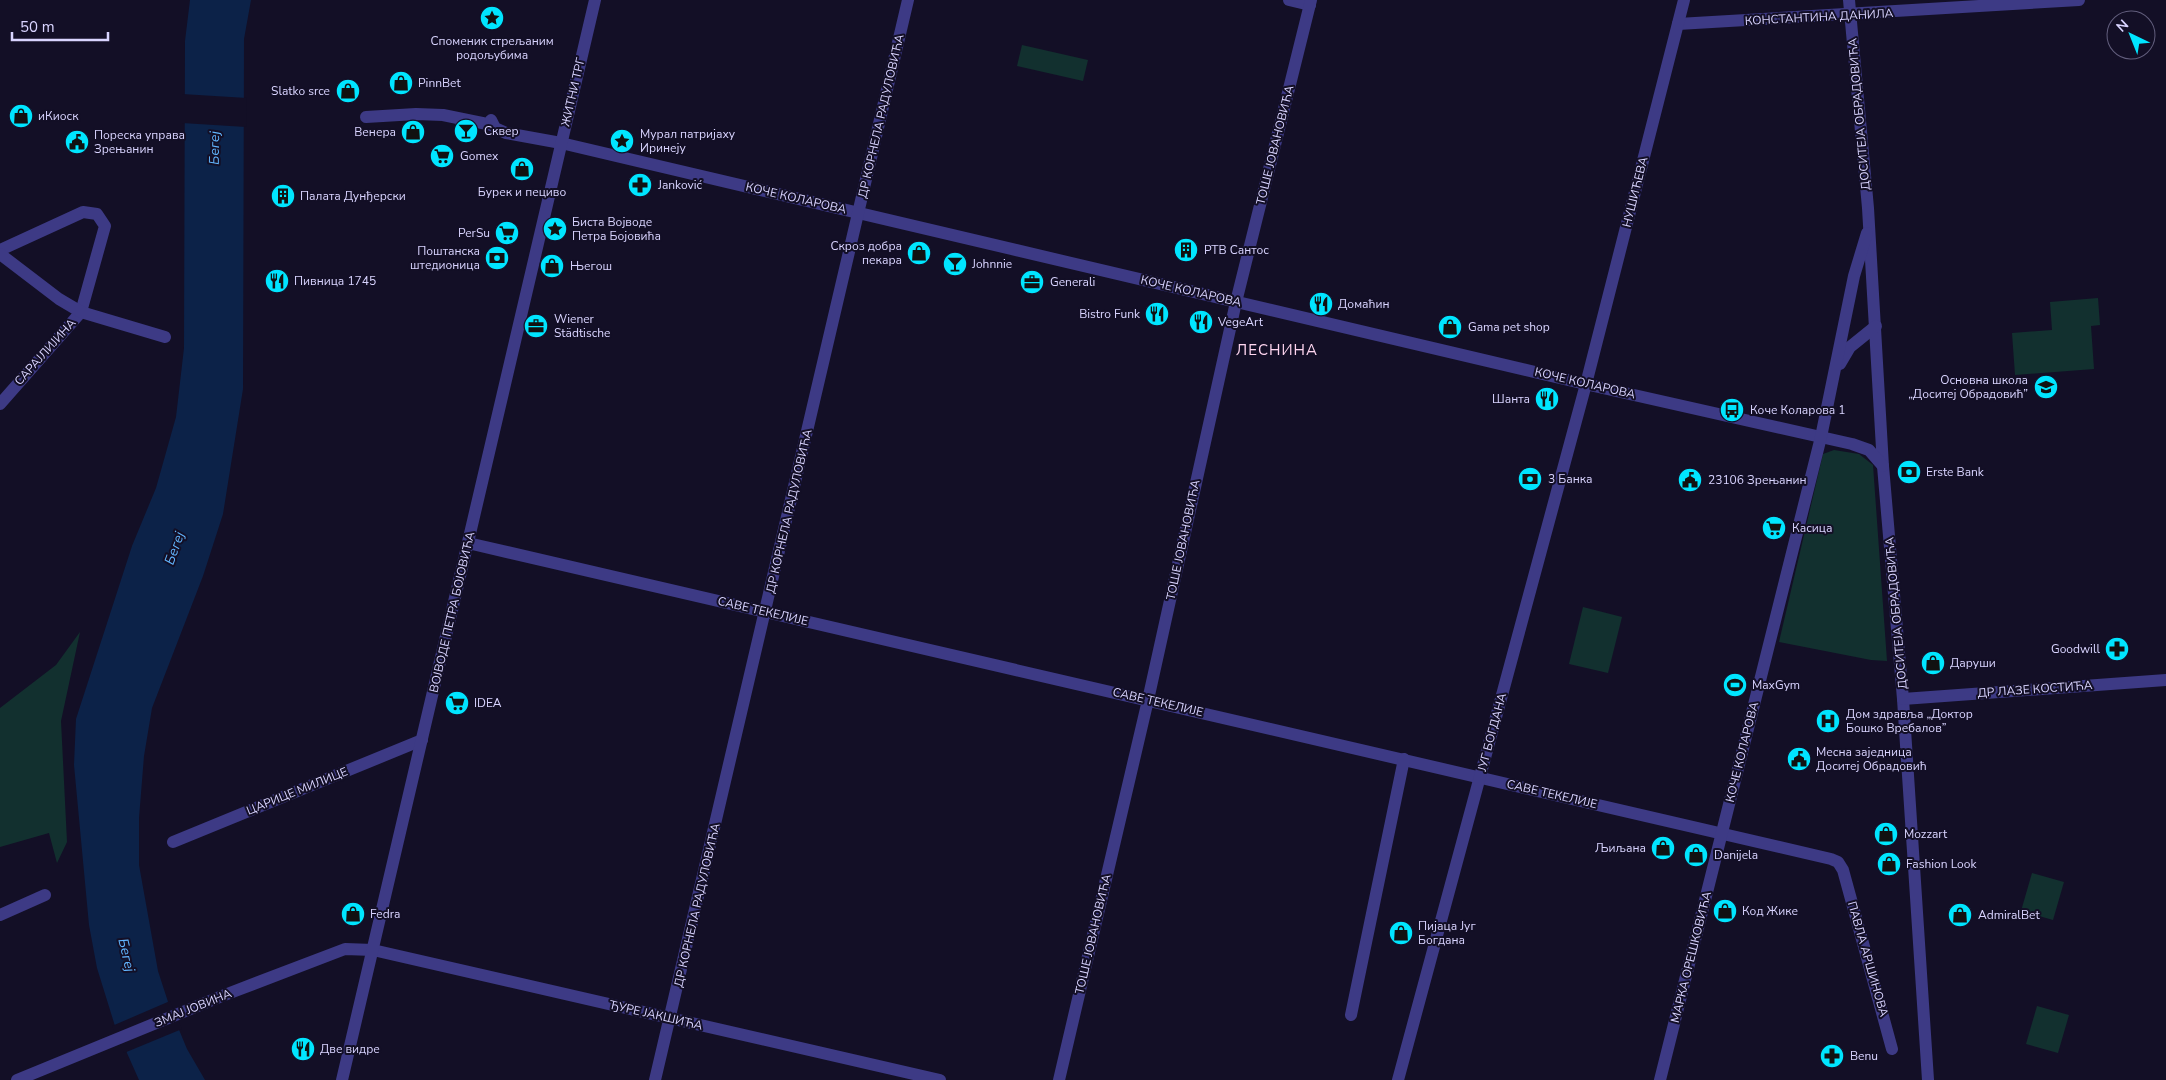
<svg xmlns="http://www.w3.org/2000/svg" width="2166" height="1080" font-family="'Nunito Sans',sans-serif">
<rect width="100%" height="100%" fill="#130f26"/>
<g fill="#12302f">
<polygon points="1022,45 1088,60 1083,81 1017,66"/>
<polygon points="2098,298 2100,325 2091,326 2094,369 2015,375 2012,333 2052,330 2050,302"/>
<polygon points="1834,450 1859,454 1873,465 1887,661 1871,660 1779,642 1823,454"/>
<polygon points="1583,607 1622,617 1608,673 1569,664"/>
<polygon points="80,632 61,721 67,842 57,863 49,833 0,847 0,708 56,665"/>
<polygon points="2032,873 2064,882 2053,920 2021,911"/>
<polygon points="2037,1006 2069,1015 2058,1053 2026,1044"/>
</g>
<polygon fill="#0c2248" points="190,0 251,0 244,39 243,389 223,514 203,576 152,708 144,756 139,818 139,865 158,971 170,1008 187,1049 205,1080 139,1080 115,1026 97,968 89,925 74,765 76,719 132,546 156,488 176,417 184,348 185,41"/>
<g fill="#130f26">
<polygon points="182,94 247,98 246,127 182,123"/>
<polygon points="170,1001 182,1029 124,1053 112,1026"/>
</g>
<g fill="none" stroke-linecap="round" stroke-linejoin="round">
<g stroke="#3d3a85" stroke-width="12">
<polyline points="1289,0 1310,5"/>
<polyline points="1849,0 1868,208 1883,466 1903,699 1928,1080"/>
<polyline points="1678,24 2079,0"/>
<polyline points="366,117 416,114 443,115 492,125"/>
<polyline points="491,120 495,128 506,133 561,143 1594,386 1852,444 1869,450 1883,466"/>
<polyline points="0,250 83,212 97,214 105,226 81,312 0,404"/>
<polyline points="0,254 59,299 81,312 165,337"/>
<polyline points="1840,364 1850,347 1876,326"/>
<polyline points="468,543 1831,859 1838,862 1843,870 1892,1049"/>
<polyline points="1903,699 2166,680"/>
<polyline points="173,842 422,740"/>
<polyline points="0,915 45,895"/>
<polyline points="1351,1015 1404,759"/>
<polyline points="17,1080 222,996 345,949 373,950 940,1080"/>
<polyline points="342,1080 595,0"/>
<polyline points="655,1080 908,0"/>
<polyline points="1059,1080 1148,700 1236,302 1311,0"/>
<polyline points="1398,1080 1586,384 1684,0"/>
<polyline points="1660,1080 1821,437 1854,276 1867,233"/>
</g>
</g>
<defs>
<g id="sight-disc" transform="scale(1.25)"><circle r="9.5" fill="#00e5ff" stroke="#130f26"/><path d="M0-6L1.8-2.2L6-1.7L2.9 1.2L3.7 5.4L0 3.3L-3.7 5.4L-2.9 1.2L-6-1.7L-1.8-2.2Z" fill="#111"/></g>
<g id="shop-disc" transform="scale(1.25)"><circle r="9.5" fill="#00e5ff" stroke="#130f26"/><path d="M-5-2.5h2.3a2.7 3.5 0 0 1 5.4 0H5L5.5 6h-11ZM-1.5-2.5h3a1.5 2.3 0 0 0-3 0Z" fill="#111"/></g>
<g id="bar-disc" transform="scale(1.25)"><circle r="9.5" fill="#00e5ff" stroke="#130f26"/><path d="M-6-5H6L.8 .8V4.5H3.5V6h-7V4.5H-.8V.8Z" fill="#111"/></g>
<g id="civic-disc" transform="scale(1.25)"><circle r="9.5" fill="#00e5ff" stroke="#130f26"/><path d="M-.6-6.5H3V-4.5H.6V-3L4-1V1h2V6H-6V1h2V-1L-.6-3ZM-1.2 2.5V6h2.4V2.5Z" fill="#111"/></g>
<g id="supermarket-disc" transform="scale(1.25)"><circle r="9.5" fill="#00e5ff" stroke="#130f26"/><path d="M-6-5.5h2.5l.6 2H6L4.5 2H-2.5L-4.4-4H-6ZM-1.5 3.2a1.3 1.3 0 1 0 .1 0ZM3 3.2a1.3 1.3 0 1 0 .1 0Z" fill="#111"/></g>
<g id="pharmacy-disc" transform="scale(1.25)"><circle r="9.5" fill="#00e5ff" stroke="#130f26"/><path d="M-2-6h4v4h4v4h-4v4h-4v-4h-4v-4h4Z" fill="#111"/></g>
<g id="building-disc" transform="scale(1.25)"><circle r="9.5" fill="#00e5ff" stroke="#130f26"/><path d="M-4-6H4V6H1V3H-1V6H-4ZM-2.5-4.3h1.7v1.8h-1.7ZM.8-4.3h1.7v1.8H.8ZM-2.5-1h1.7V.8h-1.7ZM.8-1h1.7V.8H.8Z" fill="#111"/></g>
<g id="bank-disc" transform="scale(1.25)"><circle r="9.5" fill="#00e5ff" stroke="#130f26"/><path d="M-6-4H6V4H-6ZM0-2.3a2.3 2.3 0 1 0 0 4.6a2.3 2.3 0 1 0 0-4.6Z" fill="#111"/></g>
<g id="restaurant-disc" transform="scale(1.25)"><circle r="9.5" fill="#00e5ff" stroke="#130f26"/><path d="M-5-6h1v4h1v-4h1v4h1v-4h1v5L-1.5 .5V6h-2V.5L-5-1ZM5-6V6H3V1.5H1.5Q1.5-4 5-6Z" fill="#111"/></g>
<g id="office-disc" transform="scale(1.25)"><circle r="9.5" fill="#00e5ff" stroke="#130f26"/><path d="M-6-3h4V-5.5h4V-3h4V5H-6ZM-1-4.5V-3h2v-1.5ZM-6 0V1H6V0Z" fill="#111"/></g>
<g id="school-disc" transform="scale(1.25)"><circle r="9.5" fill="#00e5ff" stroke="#130f26"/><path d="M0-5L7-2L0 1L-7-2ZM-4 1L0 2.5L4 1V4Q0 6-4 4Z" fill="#111"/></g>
<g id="bus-disc" transform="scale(1.25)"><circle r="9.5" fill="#00e5ff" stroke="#130f26"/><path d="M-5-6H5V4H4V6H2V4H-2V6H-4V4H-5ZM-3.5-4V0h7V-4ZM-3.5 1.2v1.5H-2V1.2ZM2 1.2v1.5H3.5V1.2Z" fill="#111"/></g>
<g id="stadium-disc" transform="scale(1.25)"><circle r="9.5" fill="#00e5ff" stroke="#130f26"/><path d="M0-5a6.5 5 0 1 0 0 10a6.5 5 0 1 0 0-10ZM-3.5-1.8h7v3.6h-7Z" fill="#111"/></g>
<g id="hospital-disc" transform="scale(1.25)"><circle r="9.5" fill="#00e5ff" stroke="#130f26"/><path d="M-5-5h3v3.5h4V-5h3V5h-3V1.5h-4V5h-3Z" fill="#111"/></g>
</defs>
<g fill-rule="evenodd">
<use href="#sight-disc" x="492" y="18"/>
<use href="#shop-disc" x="401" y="83"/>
<use href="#shop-disc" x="348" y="91"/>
<use href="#shop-disc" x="21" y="116"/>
<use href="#bar-disc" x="466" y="131"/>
<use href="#shop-disc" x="413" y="132"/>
<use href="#sight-disc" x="622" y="141"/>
<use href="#civic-disc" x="77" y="142"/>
<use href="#supermarket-disc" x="442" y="156"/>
<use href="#shop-disc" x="522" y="169"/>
<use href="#pharmacy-disc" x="640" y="185"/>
<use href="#building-disc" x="283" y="196"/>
<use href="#sight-disc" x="555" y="229"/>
<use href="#supermarket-disc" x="507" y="233"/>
<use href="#building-disc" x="1186" y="250"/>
<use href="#shop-disc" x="919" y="253"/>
<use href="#bank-disc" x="497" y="258"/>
<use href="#bar-disc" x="955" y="264"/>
<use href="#shop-disc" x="552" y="266"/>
<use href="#restaurant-disc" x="277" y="281"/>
<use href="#office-disc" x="1032" y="282"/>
<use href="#restaurant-disc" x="1321" y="304"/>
<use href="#restaurant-disc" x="1157" y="314"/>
<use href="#restaurant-disc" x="1201" y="322"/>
<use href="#office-disc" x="536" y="326"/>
<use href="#shop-disc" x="1450" y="327"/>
<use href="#school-disc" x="2046" y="387"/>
<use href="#restaurant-disc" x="1547" y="399"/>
<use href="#bus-disc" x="1732" y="410"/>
<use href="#bank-disc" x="1909" y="472"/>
<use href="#bank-disc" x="1530" y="479"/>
<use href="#civic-disc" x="1690" y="480"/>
<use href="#supermarket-disc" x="1774" y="528"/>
<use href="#pharmacy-disc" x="2117" y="649"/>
<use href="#shop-disc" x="1933" y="663"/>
<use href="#stadium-disc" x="1735" y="685"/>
<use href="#supermarket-disc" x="457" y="703"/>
<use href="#hospital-disc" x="1828" y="721"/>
<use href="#civic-disc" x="1799" y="759"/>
<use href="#shop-disc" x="1886" y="834"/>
<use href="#shop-disc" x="1663" y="848"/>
<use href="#shop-disc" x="1696" y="855"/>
<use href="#shop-disc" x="1889" y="864"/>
<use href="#shop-disc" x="1725" y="911"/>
<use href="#shop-disc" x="353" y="914"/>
<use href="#shop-disc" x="1960" y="915"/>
<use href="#shop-disc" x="1401" y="933"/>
<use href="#restaurant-disc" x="303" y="1049"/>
<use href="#pharmacy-disc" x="1832" y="1056"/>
</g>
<g text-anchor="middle" stroke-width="4" stroke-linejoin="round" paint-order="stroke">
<g font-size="12" fill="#d9d4ff" stroke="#130f26">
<text transform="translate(1819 17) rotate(-3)" y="4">КОНСТАНТИНА ДАНИЛА</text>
<text transform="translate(573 92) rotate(-77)" y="4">ЖИТНИ ТРГ</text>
<text transform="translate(1859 114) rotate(-95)" y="4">ДОСИТЕЈА ОБРАДОВИЋА</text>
<text transform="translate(881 116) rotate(-77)" y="4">ДР КОРНЕЛА РАДУЛОВИЋА</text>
<text transform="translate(1275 145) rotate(-76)" y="4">ТОШЕ ЈОВАНОВИЋА</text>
<text transform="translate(1635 192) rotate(-76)" y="4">НУШИЋЕВА</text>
<text transform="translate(796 198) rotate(13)" y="4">КОЧЕ КОЛАРОВА</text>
<text transform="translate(1191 291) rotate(13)" y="4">КОЧЕ КОЛАРОВА</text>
<text transform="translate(45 352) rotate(-48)" y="4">САРАЈЛИЈИНА</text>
<text transform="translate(1585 383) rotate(13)" y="4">КОЧЕ КОЛАРОВА</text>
<text transform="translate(789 511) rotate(-77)" y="4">ДР КОРНЕЛА РАДУЛОВИЋА</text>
<text transform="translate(1183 540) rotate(-78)" y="4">ТОШЕ ЈОВАНОВИЋА</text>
<text transform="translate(763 611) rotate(13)" y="4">САВЕ ТЕКЕЛИЈЕ</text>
<text transform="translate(452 612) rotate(-77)" y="4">ВОЈВОДЕ ПЕТРА БОЈОВИЋА</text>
<text transform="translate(1896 613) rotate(-95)" y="4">ДОСИТЕЈА ОБРАДОВИЋА</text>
<text transform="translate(2035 689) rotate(-4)" y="4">ДР ЛАЗЕ КОСТИЋА</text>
<text transform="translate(1158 702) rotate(13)" y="4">САВЕ ТЕКЕЛИЈЕ</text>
<text transform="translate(1492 732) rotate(-75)" y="4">ЈУГ БОГДАНА</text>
<text transform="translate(1742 752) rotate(-76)" y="4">КОЧЕ КОЛАРОВА</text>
<text transform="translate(297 791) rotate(-22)" y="4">ЦАРИЦЕ МИЛИЦЕ</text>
<text transform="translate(1552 794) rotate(13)" y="4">САВЕ ТЕКЕЛИЈЕ</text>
<text transform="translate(697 905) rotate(-77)" y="4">ДР КОРНЕЛА РАДУЛОВИЋА</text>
<text transform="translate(1093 934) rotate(-77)" y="4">ТОШЕ ЈОВАНОВИЋА</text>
<text transform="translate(1691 957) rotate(-76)" y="4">МАРКА ОРЕШКОВИЋА</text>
<text transform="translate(1868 959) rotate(74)" y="4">ПАВЛА АРШИНОВА</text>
<text transform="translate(193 1008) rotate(-22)" y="4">ЗМАЈ ЈОВИНА</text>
<text transform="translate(656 1015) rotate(13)" y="4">ЂУРЕ ЈАКШИЋА</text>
</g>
<g font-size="12" fill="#d9d4ff" stroke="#130f26" text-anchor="start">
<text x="492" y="45" text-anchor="middle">Споменик стрељаним<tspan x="492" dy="14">родољубима</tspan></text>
<text x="418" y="87">PinnBet</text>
<text x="330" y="95" text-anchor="end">Slatko srce</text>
<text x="38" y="120">иКиоск</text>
<text x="484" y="135">Сквер</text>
<text x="396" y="136" text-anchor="end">Венера</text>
<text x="640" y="138">Мурал патријаху<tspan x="640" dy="14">Иринеју</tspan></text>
<text x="94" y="139">Пореска управа<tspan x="94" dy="14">Зрењанин</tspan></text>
<text x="460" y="160">Gomex</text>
<text x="658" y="189">Janković</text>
<text x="522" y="196" text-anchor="middle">Бурек и пециво</text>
<text x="300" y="200">Палата Дунђерски</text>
<text x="572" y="226">Биста Војводе<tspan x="572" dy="14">Петра Бојовића</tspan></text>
<text x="490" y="237" text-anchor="end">PerSu</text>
<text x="902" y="250" text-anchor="end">Скроз добра<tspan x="902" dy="14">пекара</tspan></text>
<text x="1204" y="254">РТВ Сантос</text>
<text x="480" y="255" text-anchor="end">Поштанска<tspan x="480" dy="14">штедионица</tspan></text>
<text x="972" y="268">Johnnie</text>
<text x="570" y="270">Његош</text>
<text x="294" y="285">Пивница 1745</text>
<text x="1050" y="286">Generali</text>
<text x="1338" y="308">Домаћин</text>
<text x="1140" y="318" text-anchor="end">Bistro Funk</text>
<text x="554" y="323">Wiener<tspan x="554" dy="14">Städtische</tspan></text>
<text x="1218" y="326">VegeArt</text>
<text x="1468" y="331">Gama pet shop</text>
<text x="2028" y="384" text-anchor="end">Основна школа<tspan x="2028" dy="14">„Доситеј Обрадовић”</tspan></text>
<text x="1530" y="403" text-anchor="end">Шанта</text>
<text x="1750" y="414">Коче Коларова 1</text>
<text x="1926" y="476">Erste Bank</text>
<text x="1548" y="483">3 Банка</text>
<text x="1708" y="484">23106 Зрењанин</text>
<text x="1792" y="532">Касица</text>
<text x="2100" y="653" text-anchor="end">Goodwill</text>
<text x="1950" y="667">Даруши</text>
<text x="1752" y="689">MaxGym</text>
<text x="474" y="707">IDEA</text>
<text x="1846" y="718">Дом здравља „Доктор<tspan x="1846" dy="14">Бошко Вребалов”</tspan></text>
<text x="1816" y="756">Месна заједница<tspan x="1816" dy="14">Доситеј Обрадовић</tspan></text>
<text x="1904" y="838">Mozzart</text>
<text x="1646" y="852" text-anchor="end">Љиљана</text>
<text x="1714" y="859">Danijela</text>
<text x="1906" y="868">Fashion Look</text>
<text x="1742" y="915">Код Жике</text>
<text x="370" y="918">Fedra</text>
<text x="1978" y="919">AdmiralBet</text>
<text x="1418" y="930">Пијаца Југ<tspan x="1418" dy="14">Богдана</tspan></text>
<text x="320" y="1053">Две видре</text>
<text x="1850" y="1060">Benu</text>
</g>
<g font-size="14" font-style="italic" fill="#62b6ff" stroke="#130f26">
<text transform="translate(214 148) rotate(-89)" y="5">Бегеј</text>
<text transform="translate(174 548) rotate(-70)" y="5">Бегеј</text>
<text transform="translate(127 955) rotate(77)" y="5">Бегеј</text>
</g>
<g font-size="15" letter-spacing="1" fill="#ffd6f0" stroke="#130f26">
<text x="1277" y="355">ЛЕСНИНА</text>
</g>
</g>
<g transform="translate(2131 35) rotate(317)"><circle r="24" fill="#130f26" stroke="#625e7d"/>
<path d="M0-4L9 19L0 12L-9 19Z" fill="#00e5ff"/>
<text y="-8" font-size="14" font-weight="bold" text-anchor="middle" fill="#d9d4ff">N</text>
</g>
<path d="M12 32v8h96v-8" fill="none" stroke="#d9d4ff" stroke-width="2.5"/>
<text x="20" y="32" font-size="15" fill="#d9d4ff" stroke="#130f26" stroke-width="4" paint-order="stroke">50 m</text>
</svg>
